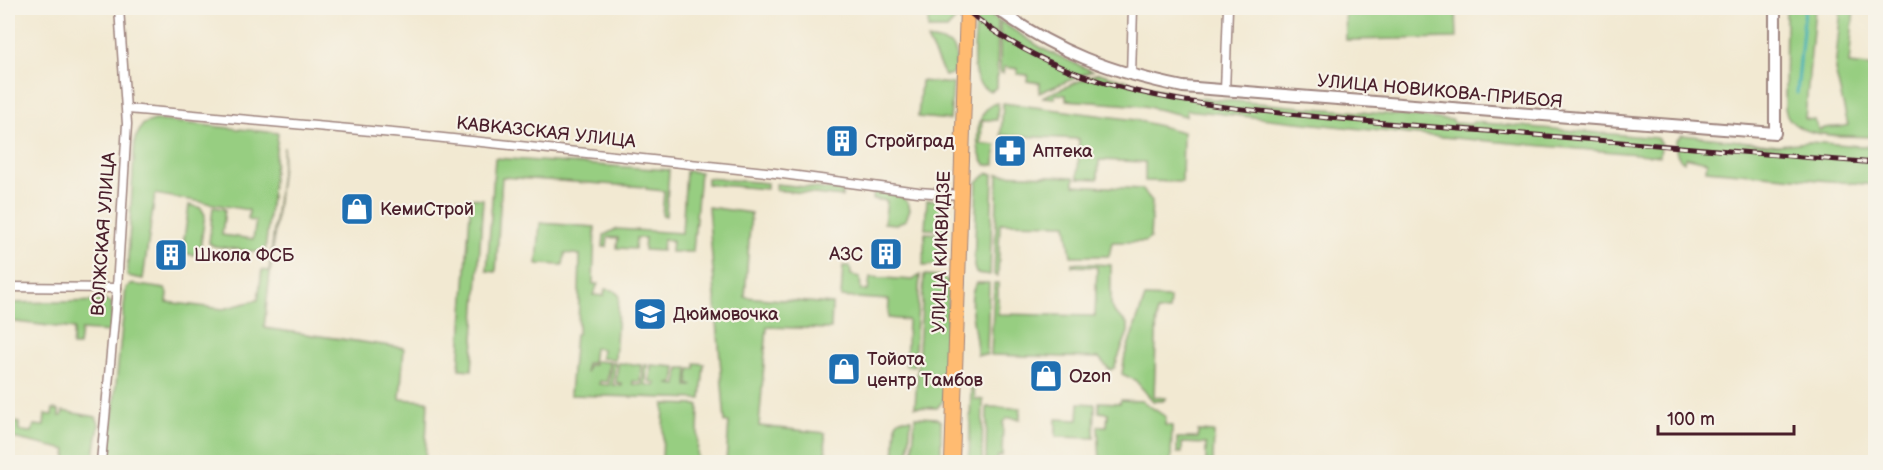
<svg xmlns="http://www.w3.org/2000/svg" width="1883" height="470" font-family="'Balsamiq Sans',sans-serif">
<rect width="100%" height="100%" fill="#f7f3e8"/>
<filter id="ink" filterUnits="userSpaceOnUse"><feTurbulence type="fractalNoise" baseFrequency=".0167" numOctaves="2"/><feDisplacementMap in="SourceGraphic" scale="12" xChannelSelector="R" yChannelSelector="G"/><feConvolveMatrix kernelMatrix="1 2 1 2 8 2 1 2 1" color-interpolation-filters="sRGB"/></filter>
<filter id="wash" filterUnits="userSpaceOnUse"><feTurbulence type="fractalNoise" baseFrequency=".008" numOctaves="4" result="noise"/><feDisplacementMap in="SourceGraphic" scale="24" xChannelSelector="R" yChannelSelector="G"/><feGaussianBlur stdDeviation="1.35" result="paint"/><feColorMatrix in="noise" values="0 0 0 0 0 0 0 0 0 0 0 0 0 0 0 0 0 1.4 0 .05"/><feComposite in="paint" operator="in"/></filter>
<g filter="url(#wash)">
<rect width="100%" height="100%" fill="#f2e9d2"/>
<g fill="#97ce81" stroke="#707656" stroke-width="1.5">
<polygon points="929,8 957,8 956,19 947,29 928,29"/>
<polygon points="1345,8 1456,8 1457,38 1346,40"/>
<path d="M1786,8h29l-10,111 9,1 5,10c10,-5 19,-1 29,-5l-13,-55 6,-62h13l-5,56 26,3v70c-24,-2 -86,4 -90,-29z"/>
<path d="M983,12l15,8 -1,67 -6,4c-26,-6 -15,-49 -15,-69l2,-7z"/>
<polygon points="1000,21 1043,49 1092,71 1039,93 1040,83 1027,81 1028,75 1017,74 1018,69 1004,67 1003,73 1000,72"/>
<path d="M927,39c25,3 36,8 25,35l-7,2z"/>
<polygon points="1098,73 1187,97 1453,120 1454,123 1471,124 1473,122 1657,138 1661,144 1660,156 1408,134 1187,110 1186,116 1144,106 1066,100 1066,95 1055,94 1055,98 1042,97"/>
<polygon points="921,81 953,84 950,120 918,117"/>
<path d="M998,103l-1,17h-15l-1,24 15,1 -1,20h-9c-14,-13 -11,-60 12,-62z"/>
<polygon points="1003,103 1136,120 1183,132 1182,182 1145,181 1145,162 1099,160 1098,179 1078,178 1079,139 1001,135"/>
<polygon points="155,120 278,133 265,253 214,246 209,243 213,207 225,209 222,235 253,239 256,221 248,220 249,210 155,194 143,279 127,276 135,139 143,124"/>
<path d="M1682,135l96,10 31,-3 66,5v38l-169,-15 1,-8 -22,-5 -1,5c-9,-6 -8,-12 -8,-21z"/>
<polygon points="284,147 264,328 404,348 400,399 428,401 425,462 108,462 126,288 132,284 165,289 168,294 167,302 223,309 258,300 262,270 269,271"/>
<polygon points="495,158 669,170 666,216 662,215 664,191 646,189 646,187 502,177 496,272 487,271"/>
<polygon points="686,171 700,172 693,252 671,252 672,240 663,240 662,251 644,250 645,238 636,238 635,249 617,248 618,238 608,237 607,247 603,247 604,235 616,229 682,233"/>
<polygon points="988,173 993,174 990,275 976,273 974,267 977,182"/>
<polygon points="998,174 1074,177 1074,185 1142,189 1152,201 1150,238 1145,242 1112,242 1109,256 1071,256 1066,224 1000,223 998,276 994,275"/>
<polygon points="707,178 767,183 767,189 707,184"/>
<polygon points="776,184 842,191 842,197 776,190"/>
<path d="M874,192c15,2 32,0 36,17l-4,11 -10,4 -12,-1 3,-22 -14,-2z"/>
<polygon points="471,198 483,199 472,370 459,369"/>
<polygon points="927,200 936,200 944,208 945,230 925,229"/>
<polygon points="189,205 201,208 205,215 200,249 193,255 182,253"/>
<polygon points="708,207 751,213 745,297 832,304 831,329 767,327 759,426 825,433 826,462 726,462 729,422 725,422"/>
<polygon points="540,223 595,227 593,284 598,284 593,295 604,296 605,289 613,290 619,295 615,359 601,358 602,349 594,348 592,363 586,363 586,373 588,365 594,365 594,361 609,362 607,382 600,381 599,384 609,385 611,362 615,363 613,385 622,386 622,383 616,383 618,363 641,365 640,382 633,381 633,384 642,385 644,365 647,365 646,385 655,386 656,383 650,382 651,365 676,367 674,383 668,384 677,385 679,368 688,368 687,386 693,386 688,384 690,369 695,369 695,363 704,364 701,399 570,395 575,334 578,333 580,255 565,253 563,265 537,264"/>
<polygon points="925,233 945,234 943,259 937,265 923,266"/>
<polygon points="1072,263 1111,265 1111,305 1115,313 1128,324 1128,332 1114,368 1110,370 1099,358 991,355 994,283 998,283 998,314 1095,316 1097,267 1072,266"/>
<polygon points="843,266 850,266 851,275 860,277 861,290 868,291 870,277 913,280 920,275 914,366 906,366 908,320 888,318 889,300 841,297"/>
<polygon points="924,275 939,276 949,281 943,401 937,408 915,407"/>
<path d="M977,283h12l-2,72h-10c1,-18 -13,-58 0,-72z"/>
<polygon points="1145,297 1170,298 1169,311 1157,311 1154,397 1166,398 1163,401 1153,401 1135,380 1122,374 1125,355"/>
<polygon points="108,301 112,303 112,332 81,330 79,346 72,346 74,329 8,321 8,303"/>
<polygon points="973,382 975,399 983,400 982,462 969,462 971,386"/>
<polygon points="1121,400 1142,401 1166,417 1165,425 1172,426 1171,462 1100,462 1098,426 1107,426 1108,413 1099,412 1099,402 1120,403"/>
<polygon points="1079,403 1095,404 1094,438 1056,437 1056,419 1078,420"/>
<polygon points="664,404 699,405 697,462 662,462"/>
<polygon points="987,407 1020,408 1020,419 1008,418 1003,422 1002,456 998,456 997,462 986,462"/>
<polygon points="53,409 59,410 59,416 62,416 63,411 96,417 99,424 93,462 65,462 67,450 8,437 8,421 19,423 19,431 32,432 34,425 44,426 45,414 52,415"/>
<polygon points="915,417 937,418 941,422 941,462 912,462"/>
<polygon points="900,419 911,419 908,462 894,462 896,423"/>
<polygon points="1198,431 1214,432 1213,462 1206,462 1206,444 1182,443 1182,453 1177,453 1177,438 1198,438"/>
</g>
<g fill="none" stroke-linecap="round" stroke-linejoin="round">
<polyline stroke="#3daeb6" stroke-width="3" points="1797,93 1805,8"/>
</g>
</g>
<g filter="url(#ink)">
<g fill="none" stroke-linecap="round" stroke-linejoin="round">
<g stroke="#9e847e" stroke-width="11">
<g id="minor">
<polyline points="1131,75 1133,8"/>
<polyline points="1225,91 1228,8"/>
<polyline points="128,109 415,135 775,173 918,192 961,195"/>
<polyline points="8,287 117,288"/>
<polyline points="101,462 117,288 127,124 119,8"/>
</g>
</g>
<g stroke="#9e847e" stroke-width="14">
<path id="tertiary" d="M996,8c60,44 115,64 187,79l592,46v-125"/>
</g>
<g stroke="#9e847e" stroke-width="16">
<polyline id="primary" points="952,462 967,8"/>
</g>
<use href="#minor" stroke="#fff" stroke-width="8"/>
<use href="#tertiary" stroke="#fff" stroke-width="10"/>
<use href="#primary" stroke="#ffbb71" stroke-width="14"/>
<g stroke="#4a1f2b" stroke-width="5">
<path id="rail" d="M964,8c94,80 207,94 325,106 66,7 131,12 197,17 130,11 260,22 390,32"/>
</g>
<use href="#rail" stroke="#f7f3e8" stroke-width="3" stroke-dasharray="9" stroke-linecap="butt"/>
</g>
</g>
<defs>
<g id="building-square" transform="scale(1.725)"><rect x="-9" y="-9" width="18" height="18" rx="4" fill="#1f6fb2" stroke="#f7f3e8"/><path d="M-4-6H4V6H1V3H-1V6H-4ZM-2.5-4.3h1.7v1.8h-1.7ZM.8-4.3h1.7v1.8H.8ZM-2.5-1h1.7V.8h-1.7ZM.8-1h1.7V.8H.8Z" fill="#fff"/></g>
<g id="pharmacy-square" transform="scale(1.725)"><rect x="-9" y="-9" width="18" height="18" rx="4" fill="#1f6fb2" stroke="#f7f3e8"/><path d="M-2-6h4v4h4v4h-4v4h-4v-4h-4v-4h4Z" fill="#fff"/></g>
<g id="shop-square" transform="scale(1.725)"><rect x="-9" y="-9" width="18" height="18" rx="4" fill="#1f6fb2" stroke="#f7f3e8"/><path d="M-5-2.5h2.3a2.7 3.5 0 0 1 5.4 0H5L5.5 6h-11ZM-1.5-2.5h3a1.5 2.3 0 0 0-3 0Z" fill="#fff"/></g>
<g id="school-square" transform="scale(1.725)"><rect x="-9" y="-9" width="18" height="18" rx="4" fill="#1f6fb2" stroke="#f7f3e8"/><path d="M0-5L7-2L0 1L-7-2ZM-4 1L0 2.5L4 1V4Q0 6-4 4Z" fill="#fff"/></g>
</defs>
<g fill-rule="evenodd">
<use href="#building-square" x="842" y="141"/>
<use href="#pharmacy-square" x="1010" y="151"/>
<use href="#shop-square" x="357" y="209"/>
<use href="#building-square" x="886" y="254"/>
<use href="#building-square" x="171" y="255"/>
<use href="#school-square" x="650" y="314"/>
<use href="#shop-square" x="844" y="369"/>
<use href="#shop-square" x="1046" y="376"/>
</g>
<g text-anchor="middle" stroke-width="4.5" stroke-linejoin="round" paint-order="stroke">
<g font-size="18" fill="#4a1f2b" stroke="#f7f3e8">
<text transform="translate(1440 91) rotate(5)" y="6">УЛИЦА НОВИКОВА-ПРИБОЯ</text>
<text transform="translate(546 132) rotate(6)" y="6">КАВКАЗСКАЯ УЛИЦА</text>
<text transform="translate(103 234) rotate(-86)" y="6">ВОЛЖСКАЯ УЛИЦА</text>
<text transform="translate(941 252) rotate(-88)" y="6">УЛИЦА КИКВИДЗЕ</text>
</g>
<g font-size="18" fill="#4a1f2b" stroke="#f7f3e8" text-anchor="start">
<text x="865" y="147">Стройград</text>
<text x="1033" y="157">Аптека</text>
<text x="380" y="215">КемиСтрой</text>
<text x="863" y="260" text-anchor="end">АЗС</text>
<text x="194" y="261">Школа ФСБ</text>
<text x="673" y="320">Дюймовочка</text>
<text x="867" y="365">Тойота<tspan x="867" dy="21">центр Тамбов</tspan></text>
<text x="1069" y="382">Ozon</text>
</g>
</g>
<rect width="1883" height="470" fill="none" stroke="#f7f3e8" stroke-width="30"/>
<path d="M1658 425v9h136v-9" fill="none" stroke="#4a1f2b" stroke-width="3"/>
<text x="1667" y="425" font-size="18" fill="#4a1f2b" stroke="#f7f3e8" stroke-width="4.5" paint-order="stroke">100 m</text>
</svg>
